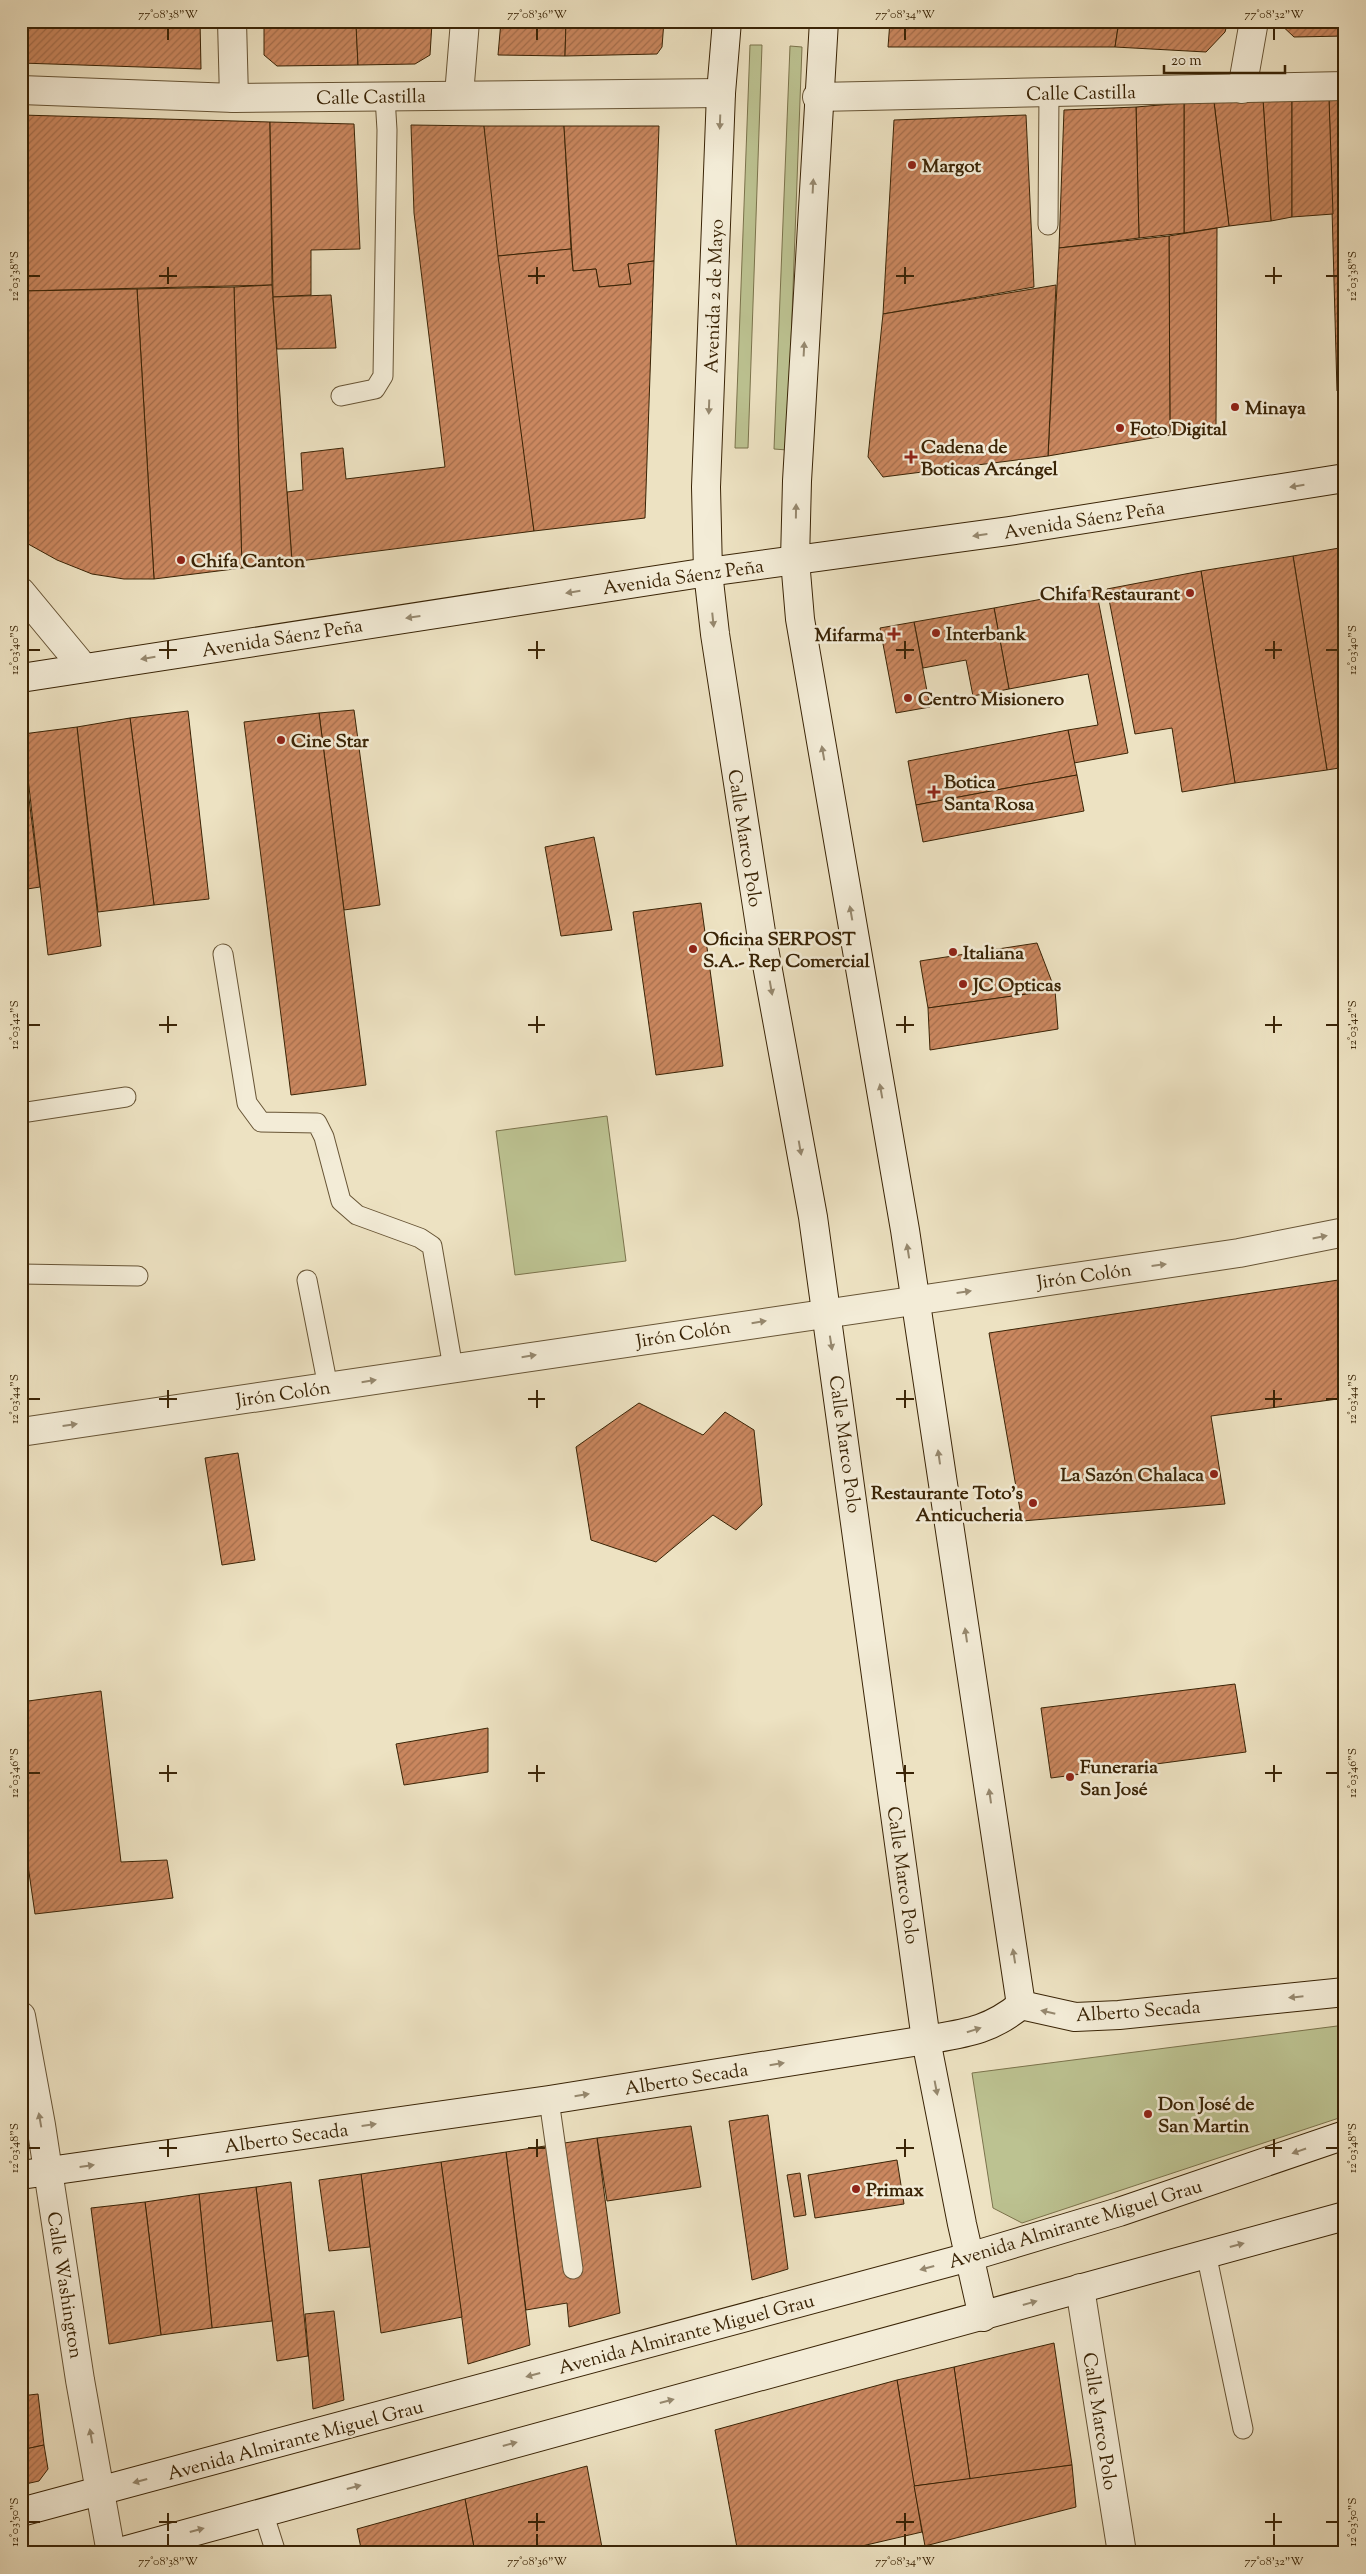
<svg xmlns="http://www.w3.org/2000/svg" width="1366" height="2574" font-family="'Sorts Mill Goudy',serif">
<defs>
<pattern id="building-hatch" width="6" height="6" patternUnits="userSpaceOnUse" patternTransform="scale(1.25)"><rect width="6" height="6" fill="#ca875f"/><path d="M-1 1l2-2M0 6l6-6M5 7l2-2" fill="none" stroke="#a56e4c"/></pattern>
</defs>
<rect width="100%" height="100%" fill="#ede2c2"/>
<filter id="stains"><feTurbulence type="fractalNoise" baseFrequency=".004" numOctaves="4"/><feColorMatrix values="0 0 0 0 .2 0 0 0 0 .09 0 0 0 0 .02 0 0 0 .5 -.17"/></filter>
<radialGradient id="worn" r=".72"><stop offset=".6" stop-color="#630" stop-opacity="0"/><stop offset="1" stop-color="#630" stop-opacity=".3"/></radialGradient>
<g fill="#bcc291" stroke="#7b734c">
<polygon points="750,45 762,45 748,448 735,448"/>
<polygon points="790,46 802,47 787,450 774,449"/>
<polygon points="607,1116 626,1261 515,1275 496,1131"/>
<polygon points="1345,2025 1345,2116 1022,2223 993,2208 972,2073"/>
</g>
<g fill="url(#building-hatch)" stroke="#3a2406">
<polygon points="21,21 200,21 201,69 21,63"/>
<polygon points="264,21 356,21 358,65 277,66 264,55"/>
<polygon points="356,21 432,21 432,23 356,25"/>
<polygon points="501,21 566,21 565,56 498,55"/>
<polygon points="566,21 664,21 662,47 657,54 565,56"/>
<polygon points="890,21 1119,21 1115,47 888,47"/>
<polygon points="1119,21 1228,21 1225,32 1206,52 1115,47"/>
<polygon points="1277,21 1345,21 1345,36 1294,37"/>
<polygon points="432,23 430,55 415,64 358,65 356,25"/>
<polygon points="1345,98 1345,390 1337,391 1329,99"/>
<polygon points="1292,99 1292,217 1271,221 1263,100"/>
<polygon points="1292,99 1329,99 1333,214 1292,217"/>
<polygon points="1263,100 1271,221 1229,226 1214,102"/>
<polygon points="1214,102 1229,226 1184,233 1184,103"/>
<polygon points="1184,103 1184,233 1139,238 1136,107"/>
<polygon points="1136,107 1139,238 1059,248 1064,110"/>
<polygon points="21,115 270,122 272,285 21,291"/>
<polygon points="1026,115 1034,287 883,314 894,120"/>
<polygon points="270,122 354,124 360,249 311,250 311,295 273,297"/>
<polygon points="411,125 484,126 534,531 292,562 287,492 303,490 301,453 343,448 346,479 445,467 414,213"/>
<polygon points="484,126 564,126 571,249 498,256"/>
<polygon points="564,126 659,126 654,261 628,264 631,284 599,287 596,269 573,271"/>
<polygon points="1217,228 1216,426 1170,435 1169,236"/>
<polygon points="1169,236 1170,435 1048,456 1059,248"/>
<polygon points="571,249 573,271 596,269 599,287 631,284 628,264 654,261 645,518 534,531 498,256"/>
<polygon points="272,285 292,562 242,568 234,287"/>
<polygon points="1056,285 1048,456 883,477 868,457 883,314"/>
<polygon points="234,287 242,568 154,579 137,289"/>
<polygon points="137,289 154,579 124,579 92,574 57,560 21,540 21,291"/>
<polygon points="331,295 336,348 277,349 273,297"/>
<polygon points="1345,547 1345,767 1327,770 1293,556"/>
<polygon points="1293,556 1327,770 1235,783 1201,571"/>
<polygon points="1201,571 1235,783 1182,792 1172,728 1135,734 1107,589"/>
<polygon points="1096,589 1128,753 1074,763 1068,730 1098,725 1088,674 1009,689 994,608"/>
<polygon points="994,608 1009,689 973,696 966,660 923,668 914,622"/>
<polygon points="914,622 930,707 896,713 880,628"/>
<polygon points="354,710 380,905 344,910 319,713"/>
<polygon points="188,711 209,899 154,905 130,718"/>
<polygon points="319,713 366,1085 291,1095 244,722"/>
<polygon points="130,718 154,905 98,912 77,727"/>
<polygon points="77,727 101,946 48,955 23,734"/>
<polygon points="1068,730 1077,775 916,805 908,761"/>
<polygon points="21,734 40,887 21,890"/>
<polygon points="1077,775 1084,811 923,842 916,805"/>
<polygon points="594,837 612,930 561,936 545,847"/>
<polygon points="701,903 723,1066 656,1075 633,912"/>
<polygon points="1037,943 1055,990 928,1008 920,961"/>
<polygon points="1055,990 1058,1029 930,1050 928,1008"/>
<polygon points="1345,1279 1345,1398 1211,1416 1225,1504 1022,1521 989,1333"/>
<polygon points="639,1403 703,1435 725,1412 754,1430 762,1505 736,1530 713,1515 656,1562 591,1540 576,1447"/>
<polygon points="238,1453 255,1560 222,1565 205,1458"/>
<polygon points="1235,1684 1246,1752 1051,1778 1041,1708"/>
<polygon points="101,1691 121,1862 167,1860 173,1898 35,1914 21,1817 21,1702"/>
<polygon points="488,1728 488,1772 404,1785 396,1744"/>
<polygon points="768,2115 788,2269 752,2280 729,2121"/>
<polygon points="691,2126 701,2187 607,2201 597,2138"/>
<polygon points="597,2138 620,2313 569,2327 567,2303 526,2310 506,2152"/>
<polygon points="506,2152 530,2345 468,2364 441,2162"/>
<polygon points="897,2160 904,2204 815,2218 808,2175"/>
<polygon points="441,2162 462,2317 381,2333 361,2174"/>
<polygon points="800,2173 806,2215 794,2217 787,2175"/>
<polygon points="361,2174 370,2247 329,2251 319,2180"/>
<polygon points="291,2182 308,2356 277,2361 256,2187"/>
<polygon points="256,2187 272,2321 212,2328 199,2194"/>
<polygon points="199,2194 212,2328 161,2335 145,2202"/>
<polygon points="145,2202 161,2335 109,2344 91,2208"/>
<polygon points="334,2311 344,2400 313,2409 305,2314"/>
<polygon points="1054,2343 1072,2465 970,2479 954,2367"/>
<polygon points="954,2367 970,2479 914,2486 897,2380"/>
<polygon points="897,2380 922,2532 832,2553 738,2553 715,2430"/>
<polygon points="38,2394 44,2445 21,2450 21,2396"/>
<polygon points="44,2445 48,2469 39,2481 21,2485 21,2450"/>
<polygon points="1072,2465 1076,2507 925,2546 914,2486"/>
<polygon points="587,2466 603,2553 475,2553 465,2499"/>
<polygon points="465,2499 475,2553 362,2553 357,2529"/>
</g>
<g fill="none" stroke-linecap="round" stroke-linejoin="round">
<g stroke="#675435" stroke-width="21">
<g id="lane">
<polyline points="1048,225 1049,93"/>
<polyline points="341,396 375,389 383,376 387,130 385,97"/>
<polyline points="223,954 247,1103 261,1122 317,1123 324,1137 341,1201 357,1215 420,1238 432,1246 453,1368"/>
<polyline points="21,1113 126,1097"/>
<polyline points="21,1274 138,1276"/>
<polyline points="307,1280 328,1387"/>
<polyline points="549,2100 573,2269"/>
<polyline points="1206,2253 1243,2429"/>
<polyline points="263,2512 276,2553"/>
</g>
</g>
<g stroke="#675435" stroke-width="30">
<g id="street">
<polyline points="232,21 234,98"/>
<polyline points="1242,89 1254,21"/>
<polyline points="21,90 234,98 721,93"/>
<polyline points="459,95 465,21"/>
<polyline points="817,97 1345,86"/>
<polyline points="21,592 84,668"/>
<polyline points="21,1432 1239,1253 1345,1232"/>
<polyline points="21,2016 41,2125 80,2380 111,2553"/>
<polyline points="1080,2288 1122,2553"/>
</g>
</g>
<g stroke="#3a2406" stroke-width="30">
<g id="secondary">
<polyline points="727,21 721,93 706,487 708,572 715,634 761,932 813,1217 926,2040 962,2224 983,2317"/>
<polyline points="824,21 797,481 795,560 800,619 905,1230 1021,2005"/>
<polyline points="21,678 708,572 1009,531 1345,478"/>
<polyline points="1021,2005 1075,2017 1119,2015 1345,1992"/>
<path d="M21,2175l528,-75 377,-60c40,-7 63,-9 95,-35"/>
<polyline points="21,2512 969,2257 1119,2212 1345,2135"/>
<polyline points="116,2553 1345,2216"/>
</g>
</g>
<use href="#lane" stroke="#f3ecd7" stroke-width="19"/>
<use href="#street" stroke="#f3ecd7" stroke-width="28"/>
<use href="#secondary" stroke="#f3ecd7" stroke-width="28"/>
</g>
<defs><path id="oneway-solid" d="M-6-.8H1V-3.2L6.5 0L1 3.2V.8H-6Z" transform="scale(1.25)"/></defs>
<g fill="#96886e">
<use href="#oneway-solid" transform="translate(720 122) rotate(92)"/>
<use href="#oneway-solid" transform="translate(813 186) rotate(-87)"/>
<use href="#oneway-solid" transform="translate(804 349) rotate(-87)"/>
<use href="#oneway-solid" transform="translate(709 407) rotate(92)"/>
<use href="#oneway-solid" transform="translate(1297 486) rotate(171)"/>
<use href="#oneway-solid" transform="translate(796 511) rotate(-89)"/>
<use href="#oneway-solid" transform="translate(980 535) rotate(172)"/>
<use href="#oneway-solid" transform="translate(573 592) rotate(171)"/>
<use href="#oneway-solid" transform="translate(413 617) rotate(172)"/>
<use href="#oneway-solid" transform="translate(713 620) rotate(84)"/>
<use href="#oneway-solid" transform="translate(148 658) rotate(171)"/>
<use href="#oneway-solid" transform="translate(823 753) rotate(-100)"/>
<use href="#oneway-solid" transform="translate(851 913) rotate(-100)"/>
<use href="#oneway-solid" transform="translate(771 988) rotate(80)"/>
<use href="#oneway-solid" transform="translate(881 1091) rotate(-100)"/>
<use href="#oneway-solid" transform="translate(800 1148) rotate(80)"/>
<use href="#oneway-solid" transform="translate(1320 1237) rotate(-11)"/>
<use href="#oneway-solid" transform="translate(908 1251) rotate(-99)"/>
<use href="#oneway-solid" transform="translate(1159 1265) rotate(-7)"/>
<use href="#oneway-solid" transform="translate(964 1292) rotate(-8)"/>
<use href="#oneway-solid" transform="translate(759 1322) rotate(-9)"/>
<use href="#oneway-solid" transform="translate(831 1343) rotate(81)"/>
<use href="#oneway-solid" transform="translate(529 1356) rotate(-9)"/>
<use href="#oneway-solid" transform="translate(369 1381) rotate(-9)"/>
<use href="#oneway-solid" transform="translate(70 1425) rotate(-8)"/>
<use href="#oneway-solid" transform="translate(939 1457) rotate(-98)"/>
<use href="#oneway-solid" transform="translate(966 1635) rotate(-98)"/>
<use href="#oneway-solid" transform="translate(990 1796) rotate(-98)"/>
<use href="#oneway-solid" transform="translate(1014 1956) rotate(-99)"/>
<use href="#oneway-solid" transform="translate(1296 1997) rotate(174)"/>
<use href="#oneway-solid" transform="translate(1048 2012) rotate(-167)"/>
<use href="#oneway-solid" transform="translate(974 2030) rotate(-17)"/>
<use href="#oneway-solid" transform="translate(777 2064) rotate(-9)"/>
<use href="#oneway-solid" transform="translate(936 2088) rotate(79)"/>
<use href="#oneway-solid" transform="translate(582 2095) rotate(-9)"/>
<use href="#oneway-solid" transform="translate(40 2120) rotate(-100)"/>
<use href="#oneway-solid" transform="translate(369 2125) rotate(-8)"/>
<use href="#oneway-solid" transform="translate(1299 2151) rotate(161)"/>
<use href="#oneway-solid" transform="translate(87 2166) rotate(-8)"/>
<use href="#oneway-solid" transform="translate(1237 2245) rotate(-15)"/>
<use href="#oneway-solid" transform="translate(927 2268) rotate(165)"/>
<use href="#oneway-solid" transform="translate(1030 2303) rotate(-16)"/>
<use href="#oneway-solid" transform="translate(533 2375) rotate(165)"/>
<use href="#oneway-solid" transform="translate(667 2401) rotate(-15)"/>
<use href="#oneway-solid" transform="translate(91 2436) rotate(-100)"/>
<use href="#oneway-solid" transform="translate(510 2444) rotate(-15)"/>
<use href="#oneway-solid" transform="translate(140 2481) rotate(165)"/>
<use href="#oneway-solid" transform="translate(354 2487) rotate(-15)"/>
<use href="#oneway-solid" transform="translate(197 2530) rotate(-15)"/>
</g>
<path fill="none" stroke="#3a2406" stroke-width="2" d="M168,28v12M537,28v12M905,28v12M1274,28v12M168,267v17M537,267v17M905,267v17M1274,267v17M28,276h12M159,276h18M528,276h17M896,276h18M1265,276h17M1326,276h12M168,641v18M537,641v18M905,641v18M1274,641v18M28,650h12M159,650h18M528,650h17M896,650h18M1265,650h17M1326,650h12M168,1016v17M537,1016v17M905,1016v17M1274,1016v17M28,1025h12M159,1025h18M528,1025h17M896,1025h18M1265,1025h17M1326,1025h12M168,1390v18M537,1390v18M905,1390v18M1274,1390v18M28,1399h12M159,1399h18M528,1399h17M896,1399h18M1265,1399h17M1326,1399h12M168,1765v17M537,1765v17M905,1765v17M1274,1765v17M28,1773h12M159,1773h18M528,1773h17M896,1773h18M1265,1773h17M1326,1773h12M168,2139v18M537,2139v18M905,2139v18M1274,2139v18M28,2148h12M159,2148h18M528,2148h17M896,2148h18M1265,2148h17M1326,2148h12M168,2513v18M537,2513v18M905,2513v18M1274,2513v18M28,2522h12M159,2522h18M528,2522h17M896,2522h18M1265,2522h17M1326,2522h12M168,2534v12M537,2534v12M905,2534v12M1274,2534v12"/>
<g fill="#8f2418" stroke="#f3ecd7" stroke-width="2">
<circle cx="912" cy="165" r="5"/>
<circle cx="1235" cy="407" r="5"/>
<circle cx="1120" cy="428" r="5"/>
<path d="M908.5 449.5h5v5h5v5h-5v5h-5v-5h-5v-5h5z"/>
<circle cx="181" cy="560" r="5"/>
<circle cx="1190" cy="593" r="5"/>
<circle cx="936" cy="633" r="5"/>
<path d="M891.5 626.5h5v5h5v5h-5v5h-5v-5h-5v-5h5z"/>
<circle cx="908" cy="698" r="5"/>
<circle cx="281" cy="740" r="5"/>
<path d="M931.5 784.5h5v5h5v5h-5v5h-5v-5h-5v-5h5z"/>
<circle cx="693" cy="949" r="5"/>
<circle cx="953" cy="952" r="5"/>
<circle cx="963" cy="984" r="5"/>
<circle cx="1214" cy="1474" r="5"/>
<circle cx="1033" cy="1503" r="5"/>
<circle cx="1070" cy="1777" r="5"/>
<circle cx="1148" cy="2114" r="5"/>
<circle cx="856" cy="2189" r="5"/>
</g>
<g text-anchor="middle" stroke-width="5" stroke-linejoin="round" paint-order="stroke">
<g font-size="19" fill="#3a2406" stroke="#f3ecd7">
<text transform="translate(1081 92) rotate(-1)" y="7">Calle Castilla</text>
<text transform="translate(371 96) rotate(-1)" y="7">Calle Castilla</text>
<text transform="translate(713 296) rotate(-88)" y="7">Avenida 2 de Mayo</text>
<text transform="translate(1084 519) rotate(-9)" y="7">Avenida Sáenz Peña</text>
<text transform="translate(683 576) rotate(-8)" y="7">Avenida Sáenz Peña</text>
<text transform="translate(282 637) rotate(-9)" y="7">Avenida Sáenz Peña</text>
<text transform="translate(746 838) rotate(81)" y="7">Calle Marco Polo</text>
<text transform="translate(1084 1275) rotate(-8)" y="7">Jirón Colón</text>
<text transform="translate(683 1333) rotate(-9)" y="7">Jirón Colón</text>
<text transform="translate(283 1393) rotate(-8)" y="7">Jirón Colón</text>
<text transform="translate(846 1444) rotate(82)" y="7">Calle Marco Polo</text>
<text transform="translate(904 1875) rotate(82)" y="7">Calle Marco Polo</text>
<text transform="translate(1138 2010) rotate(-4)" y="7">Alberto Secada</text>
<text transform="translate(686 2078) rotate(-9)" y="7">Alberto Secada</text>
<text transform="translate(286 2137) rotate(-8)" y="7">Alberto Secada</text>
<text transform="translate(1075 2223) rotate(-17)" y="7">Avenida Almirante Miguel Grau</text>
<text transform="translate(66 2285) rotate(81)" y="7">Calle Washington</text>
<text transform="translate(686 2333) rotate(-15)" y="7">Avenida Almirante Miguel Grau</text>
<text transform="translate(1101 2421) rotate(81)" y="7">Calle Marco Polo</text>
<text transform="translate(295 2439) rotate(-15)" y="7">Avenida Almirante Miguel Grau</text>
</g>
<g font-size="19" font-weight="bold" fill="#3a2406" stroke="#f3ecd7" text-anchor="start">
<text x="922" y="172">Margot</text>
<text x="1245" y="414">Minaya</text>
<text x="1130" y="435">Foto Digital</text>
<text x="921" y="453">Cadena de<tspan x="921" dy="22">Boticas Arcángel</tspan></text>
<text x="191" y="567">Chifa Canton</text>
<text x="1180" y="600" text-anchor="end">Chifa Restaurant</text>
<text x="946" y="640">Interbank</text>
<text x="884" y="641" text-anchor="end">Mifarma</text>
<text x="918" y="705">Centro Misionero</text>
<text x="291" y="747">Cine Star</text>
<text x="944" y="788">Botica<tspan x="944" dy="22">Santa Rosa</tspan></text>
<text x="703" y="945">Oficina SERPOST<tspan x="703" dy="22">S.A.- Rep Comercial</tspan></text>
<text x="963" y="959">Italiana</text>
<text x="973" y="991">JC Opticas</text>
<text x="1204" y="1481" text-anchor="end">La Sazón Chalaca</text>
<text x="1023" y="1499" text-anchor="end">Restaurante Toto's<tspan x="1023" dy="22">Anticucheria</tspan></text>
<text x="1080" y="1773">Funeraria<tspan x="1080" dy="22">San José</tspan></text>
<text x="1158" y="2110">Don José de<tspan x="1158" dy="22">San Martin</tspan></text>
<text x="866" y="2196">Primax</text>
</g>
</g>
<rect width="1366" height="2574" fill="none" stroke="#ede2c2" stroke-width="55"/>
<path d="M1164 65v8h121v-8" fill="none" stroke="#3a2406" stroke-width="2.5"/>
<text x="1171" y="65" font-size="15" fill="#3a2406" stroke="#f3ecd7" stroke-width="4" paint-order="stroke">20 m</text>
<rect x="28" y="28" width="1310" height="2518" fill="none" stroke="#3a2406" stroke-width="2"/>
<g font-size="12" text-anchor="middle" fill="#3a2406">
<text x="168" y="18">77°08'38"W</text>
<text x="537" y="18">77°08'36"W</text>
<text x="905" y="18">77°08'34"W</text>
<text x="1274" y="18">77°08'32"W</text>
<text transform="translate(14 276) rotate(-90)" y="4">12°03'38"S</text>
<text transform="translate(1352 276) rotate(-90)" y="4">12°03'38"S</text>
<text transform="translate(14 650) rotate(-90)" y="4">12°03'40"S</text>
<text transform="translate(1352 650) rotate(-90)" y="4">12°03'40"S</text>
<text transform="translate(14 1025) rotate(-90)" y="4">12°03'42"S</text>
<text transform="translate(1352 1025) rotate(-90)" y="4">12°03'42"S</text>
<text transform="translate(14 1399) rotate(-90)" y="4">12°03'44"S</text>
<text transform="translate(1352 1399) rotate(-90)" y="4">12°03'44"S</text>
<text transform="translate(14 1773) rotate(-90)" y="4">12°03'46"S</text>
<text transform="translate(1352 1773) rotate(-90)" y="4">12°03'46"S</text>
<text transform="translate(14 2148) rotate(-90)" y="4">12°03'48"S</text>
<text transform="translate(1352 2148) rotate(-90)" y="4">12°03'48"S</text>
<text transform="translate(14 2522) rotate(-90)" y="4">12°03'50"S</text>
<text transform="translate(1352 2522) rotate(-90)" y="4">12°03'50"S</text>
<text x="168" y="2565">77°08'38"W</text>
<text x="537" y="2565">77°08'36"W</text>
<text x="905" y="2565">77°08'34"W</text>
<text x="1274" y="2565">77°08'32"W</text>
</g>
<rect width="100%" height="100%" filter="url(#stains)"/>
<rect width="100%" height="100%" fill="url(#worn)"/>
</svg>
